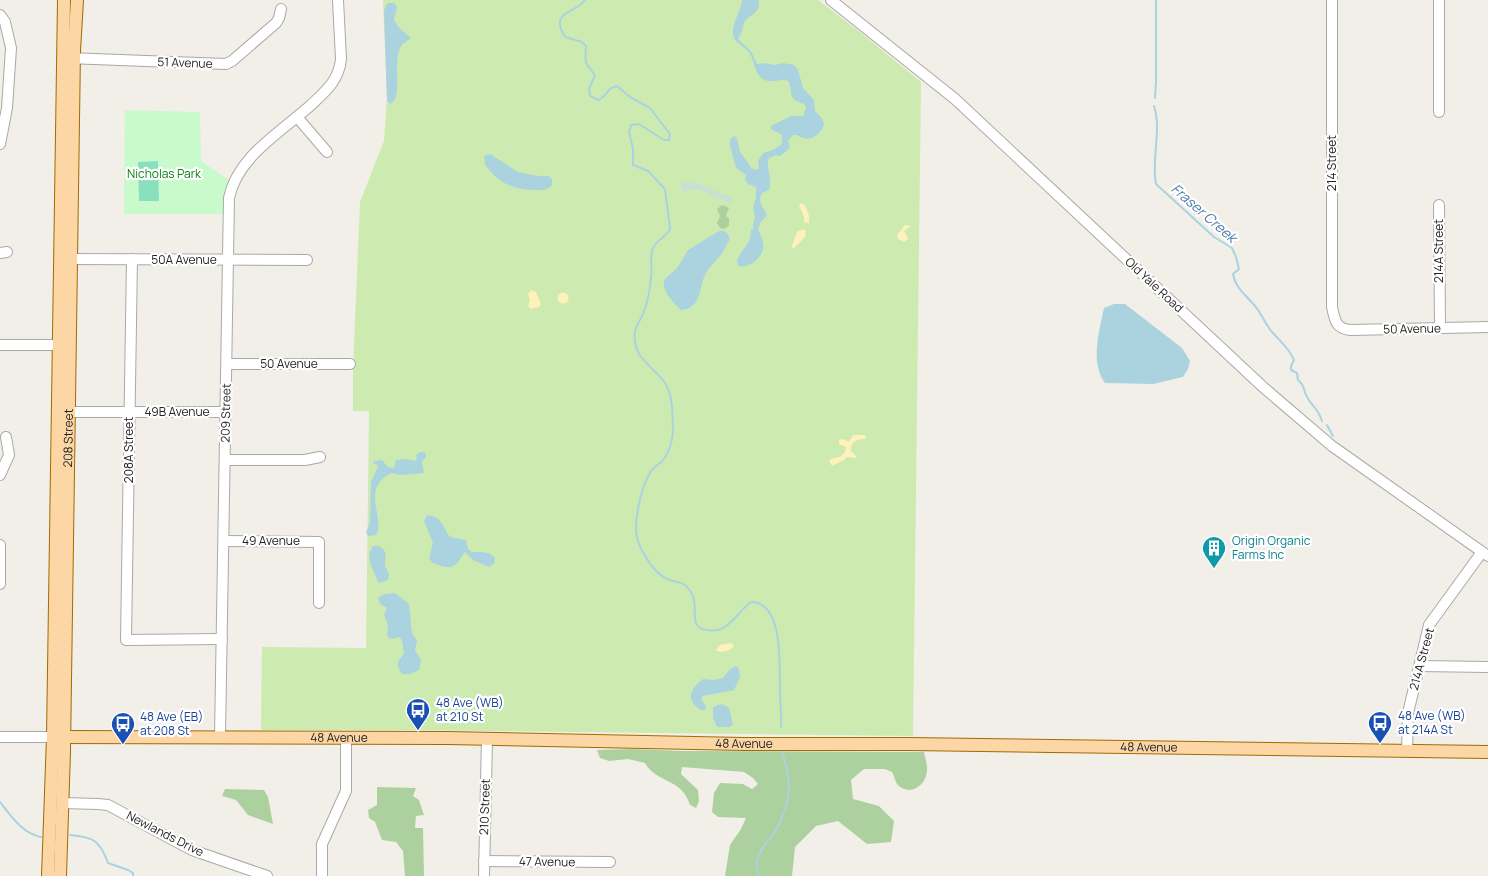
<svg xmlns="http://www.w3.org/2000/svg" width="1488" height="876" font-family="Manrope,sans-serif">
<rect width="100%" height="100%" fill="#f2efe9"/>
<polygon fill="#cdebb0" points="383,0 818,0 860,32 921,82 913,736 413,730 261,730 262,647 366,648 369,411 353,411 353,368 360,202 384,141 387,98"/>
<g fill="#add19e">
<polygon points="722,205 726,206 729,208 726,216 729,218 729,226 724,229 720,228 717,223 720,216 717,209"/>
<path d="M633,749l48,2 243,1c1,5 3,11 3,16 1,17 -17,30 -30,16 -2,-3 -3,-9 -5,-12l-7,-3h-21l-13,11 2,19 26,7 15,15 -3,21 -24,2 -29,-23 -22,5 -21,21 -3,29h-67l5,-31 11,-16 5,-11 -28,-1 -6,-5 2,-19 6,-10 23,1 9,5 6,-5 -5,-6 -9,-6 -62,-5 -1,7 17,16 1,11 -3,7 -6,-3c-8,-27 -34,-22 -45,-42l-17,-4 -19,2 -9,-3 -3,-8z"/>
<polygon points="377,787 416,788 413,796 419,800 424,815 416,816 415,828 423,828 424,876 405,876 403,851 396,842 382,840 375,822 369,818 368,810 377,805"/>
<polygon points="225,789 264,790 268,797 273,824 248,815 236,800 222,796"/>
</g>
<polygon fill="#c6e0d4" points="680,183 697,183 732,198 733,202 729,203 698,189 685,191 682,190"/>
<g fill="#fff1ba">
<polygon points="801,203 805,205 809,216 809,223 804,222 804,216 799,206"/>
<polygon points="905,225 911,226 904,231 908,239 904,242 898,239 897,235"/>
<polygon points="803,229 806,231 805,237 793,249 792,246 797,232"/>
<polygon points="531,290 536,292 541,304 539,307 531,309 528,306 530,300 528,294"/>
<circle cx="563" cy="298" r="5.5"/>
<path d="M853,435h11l3,3c-7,2 -17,1 -16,13l5,5v2l-9,-1 -3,3 -12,6 -3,-6c8,-4 16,-1 17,-13l-7,-3v-4l4,-1 6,3z"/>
<path d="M731,643l3,2c-3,6 -13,9 -18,5l4,-5z"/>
</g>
<polygon fill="#c8facc" points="125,110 200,112 201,161 229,180 225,195 224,214 124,214"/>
<polygon fill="#88e0be" points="158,161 159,201 139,201 138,162"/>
<g fill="#aad3df">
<path d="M742,0h17c1,16 -9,12 -15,23 -2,6 -1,9 -6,15l1,2 12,11 6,13 8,-1 10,2 8,-2 11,2 4,5 5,18 11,12 1,11 7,7 2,7c-5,12 -16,18 -27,10h-4l-5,6 2,7 -10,8 -4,-1 -7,3c-4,10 4,20 0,32l-7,3c-5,11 2,14 5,22l-7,8 -2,7c3,5 6,12 5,19 -2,10 -15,20 -25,17l-1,-6c5,-11 14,-16 14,-30l3,-2 -1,-3 2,-8 -2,-9 3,-11v-10l-8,-3 -3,-5 1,-4 -10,-7 -6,-22v-7l4,-3 3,2 3,14 7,9 4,7 6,2 2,-3 -1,-6 5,-8 10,-3 9,-6v-9l-11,-6v-3l20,-10h12l3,-8 -2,-4c-19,-6 -9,-10 -16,-23 -8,-3 -15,3 -23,-1 -10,-4 -10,-17 -15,-26 -4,-8 -16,-10 -17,-20 -1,-12 8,-22 9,-34z"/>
<path d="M389,3h5l3,4 -3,13 6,9 11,9c-2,2 -7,4 -9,7 -11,15 2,49 -11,59l-4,-3 -3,-90 2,-6z"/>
<path d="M490,154l28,18 21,4h10l3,3v6c-5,6 -11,5 -18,5 -23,-1 -35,-7 -49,-25l-1,-9z"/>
<path d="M719,231c6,-1 12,4 10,10 -3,5 -5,9 -8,14 -5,6 -11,11 -15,18 -8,14 -3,35 -25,37 -8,-8 -19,-18 -17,-30l14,-13 10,-17z"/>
<path d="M1114,304h11l57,44 8,13 -2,8 -5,8 -30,7 -48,-1c-15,-21 -6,-51 -1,-75z"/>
<path d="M420,452l6,1v4l-4,5 2,11 -24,2 -8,-2c-33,15 -6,45 -16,62l-7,1 -3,-3 4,-11 1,-41c4,-4 3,-9 7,-13l-2,-5 -3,2 1,-4 8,-1 6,7 6,1 2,-8 11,-1 8,2 2,-3 -1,-3z"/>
<path d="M427,515c16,2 15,11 23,22l16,3 2,9 4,3c8,0 18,-1 23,6l-1,6 -5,3 -16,-7 -8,-8c-9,12 -9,19 -26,13 -6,-1 -7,-2 -10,-7l4,-15 -9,-22z"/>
<path d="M373,546h6c10,6 6,12 6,20l4,8 -1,6 -8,3 -2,-1c-4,-12 -14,-24 -5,-36z"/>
<polygon points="395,593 409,604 412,633 417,641 415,650 421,660 419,670 410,674 402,674 398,667 398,662 404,653 402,641 400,637 391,639 387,636 388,625 384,614 387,608 380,604 378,598 384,594"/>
<path d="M736,666l3,3 1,8 -6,13 -31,6 -2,3 5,7 -1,4h-4c-17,-10 -10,-22 2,-31l11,1 9,-2 7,-9z"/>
<polygon points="722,704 729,708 733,724 730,727 717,727 713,718 713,708 715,706"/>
</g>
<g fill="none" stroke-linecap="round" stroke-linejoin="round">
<g stroke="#aad3df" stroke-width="2">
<path d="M585,0c-11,15 -36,10 -20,37l17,5 4,4c-1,18 -2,15 9,29l-6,14 1,7 9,4 5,-4 7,-8 6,-2 13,11 20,11 20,26 -1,6h-5l-25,-16 -8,1 -2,7 4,17v16l15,6 17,18 5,40c-3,8 -14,11 -17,19 -4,9 0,21 -2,30 -1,11 -3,23 -7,33 -2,8 -8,13 -9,21 -1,7 1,16 4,22 6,9 16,17 23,25 12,14 10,34 11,51 0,9 -4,24 -11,31 -4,4 -8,6 -11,10 -10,16 -20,56 -12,73 6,13 15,29 28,35 13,5 17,1 25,15 5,9 1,20 4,29 3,9 21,9 27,5 10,-5 18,-19 28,-26 34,0 28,68 29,91 0,12 2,22 1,34"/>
<polyline points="1155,98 1156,81 1156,0"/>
<path d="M1154,106c8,24 -3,52 2,78l58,53 18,11 4,9 3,12 -6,5c2,14 13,21 22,32 7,8 10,18 17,26 8,9 18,17 22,28l-3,6v4l6,3 1,7c7,5 5,10 9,17 6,11 11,11 15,24"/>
<polyline points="1327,425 1333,436"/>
<path d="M0,802c11,14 22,31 41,35"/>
<path d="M70,835c24,2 30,6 38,28l20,7 5,3v3"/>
<path d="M759,876c-8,-23 8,-30 18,-48 5,-9 9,-21 11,-30 3,-16 -2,-32 -6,-47"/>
</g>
<g stroke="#a9a9a9" stroke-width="12">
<g id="minor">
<polyline points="831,0 955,99 1263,387 1332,446 1488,556"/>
<path d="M1332,0v307c3,13 3,21 18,23l138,-3"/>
<polyline points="1439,0 1439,112"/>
<polyline points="0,15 5,22 11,48 7,108 0,144"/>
<polyline points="67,58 226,64 232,61 276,23 279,18 281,9"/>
<polyline points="297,117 327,152"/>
<polyline points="1439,205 1440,328"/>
<polyline points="0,253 7,252"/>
<polyline points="66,259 307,260"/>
<polyline points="132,259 126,640 222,639"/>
<polyline points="0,345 58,345"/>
<polyline points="227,364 350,364"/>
<polyline points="68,412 226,412"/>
<polyline points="225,460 305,460 320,457"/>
<polyline points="0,475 9,455 6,437"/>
<polyline points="224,541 319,542 319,603"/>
<polyline points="0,545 0,584"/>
<polyline points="1420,666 1487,667"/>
<path d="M220,736l9,-538c8,-41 52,-66 82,-93 15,-14 28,-25 30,-46l-3,-59"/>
<polyline points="0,737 53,737"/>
<polyline points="1407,751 1408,713 1429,625 1482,552"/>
<polyline points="62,803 98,804 108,805 192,850 267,876"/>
<polyline points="484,861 610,862"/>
<polyline points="322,876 322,844 346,791 346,737"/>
<polyline points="484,876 487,738"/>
</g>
</g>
<g stroke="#a06b00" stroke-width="14">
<g id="major">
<path id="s1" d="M53,737l395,1 296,6h165l579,8"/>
<polyline points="48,876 53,737 64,0"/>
<path id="s2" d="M60,876l4,-125 10,-700 3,-51"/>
</g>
</g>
<use href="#minor" stroke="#fff" stroke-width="10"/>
<use href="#major" stroke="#fcd6a4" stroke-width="12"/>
</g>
<defs>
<g id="building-pin" transform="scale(1.25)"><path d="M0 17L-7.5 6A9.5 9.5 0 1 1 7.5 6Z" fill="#0f9aa8" stroke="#fff"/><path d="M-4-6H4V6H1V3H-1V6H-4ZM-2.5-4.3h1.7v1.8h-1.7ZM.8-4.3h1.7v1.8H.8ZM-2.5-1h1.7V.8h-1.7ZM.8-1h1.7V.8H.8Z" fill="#fff"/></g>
<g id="bus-pin" transform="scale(1.25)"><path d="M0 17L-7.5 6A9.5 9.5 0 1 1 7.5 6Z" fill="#1a4fb4" stroke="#fff"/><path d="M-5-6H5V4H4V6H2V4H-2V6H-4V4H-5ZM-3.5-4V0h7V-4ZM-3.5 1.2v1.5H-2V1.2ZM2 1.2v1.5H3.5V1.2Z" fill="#fff"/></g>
</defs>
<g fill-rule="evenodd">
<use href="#building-pin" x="1214" y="548"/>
<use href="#bus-pin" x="418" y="710"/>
<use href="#bus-pin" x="1380" y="723"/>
<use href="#bus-pin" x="123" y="724"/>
</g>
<g text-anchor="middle" stroke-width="4.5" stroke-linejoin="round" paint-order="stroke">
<g font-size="12" fill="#222" stroke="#fff">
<text transform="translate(185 63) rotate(2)" y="4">51 Avenue</text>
<text transform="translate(1332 163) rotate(-90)" y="4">214 Street</text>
<text transform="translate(1439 251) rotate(-90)" y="4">214A Street</text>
<text x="184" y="264">50A Avenue</text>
<text transform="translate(1154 285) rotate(43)" y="4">Old Yale Road</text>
<text transform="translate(1412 329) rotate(-1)" y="4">50 Avenue</text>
<text x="289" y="368">50 Avenue</text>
<text x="177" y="416">49B Avenue</text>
<text transform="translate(226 413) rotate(-89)" y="4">209 Street</text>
<text dy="4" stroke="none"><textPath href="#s2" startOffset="438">208 Street</textPath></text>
<text transform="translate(129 450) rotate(-90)" y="4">208A Street</text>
<text x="271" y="545">49 Avenue</text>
<text transform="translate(1422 659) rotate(-75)" y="4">214A Street</text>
<text dy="4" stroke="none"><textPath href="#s1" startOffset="286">48 Avenue</textPath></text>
<text dy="4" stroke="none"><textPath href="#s1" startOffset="691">48 Avenue</textPath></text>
<text dy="4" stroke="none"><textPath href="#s1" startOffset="1096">48 Avenue</textPath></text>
<text transform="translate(485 807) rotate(-88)" y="4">210 Street</text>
<text transform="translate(165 834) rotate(27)" y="4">Newlands Drive</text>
<text transform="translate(547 862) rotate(1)" y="4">47 Avenue</text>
</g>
<g font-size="12" fill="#0c8416" stroke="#fff">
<text x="164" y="178">Nicholas Park</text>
</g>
<g font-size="12" fill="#0d838f" stroke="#fff" text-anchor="start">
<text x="1232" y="545">Origin Organic<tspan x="1232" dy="14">Farms Inc</tspan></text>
</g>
<g font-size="12" fill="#164399" stroke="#fff" text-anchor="start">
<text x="436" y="707">48 Ave (WB)<tspan x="436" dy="14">at 210 St</tspan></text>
<text x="1398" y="720">48 Ave (WB)<tspan x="1398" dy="14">at 214A St</tspan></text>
<text x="140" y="721">48 Ave (EB)<tspan x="140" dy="14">at 208 St</tspan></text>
</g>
<g font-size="14" font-style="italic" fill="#4a7aab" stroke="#fff">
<text transform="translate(1204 213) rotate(41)" y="5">Fraser Creek</text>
</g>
</g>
</svg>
